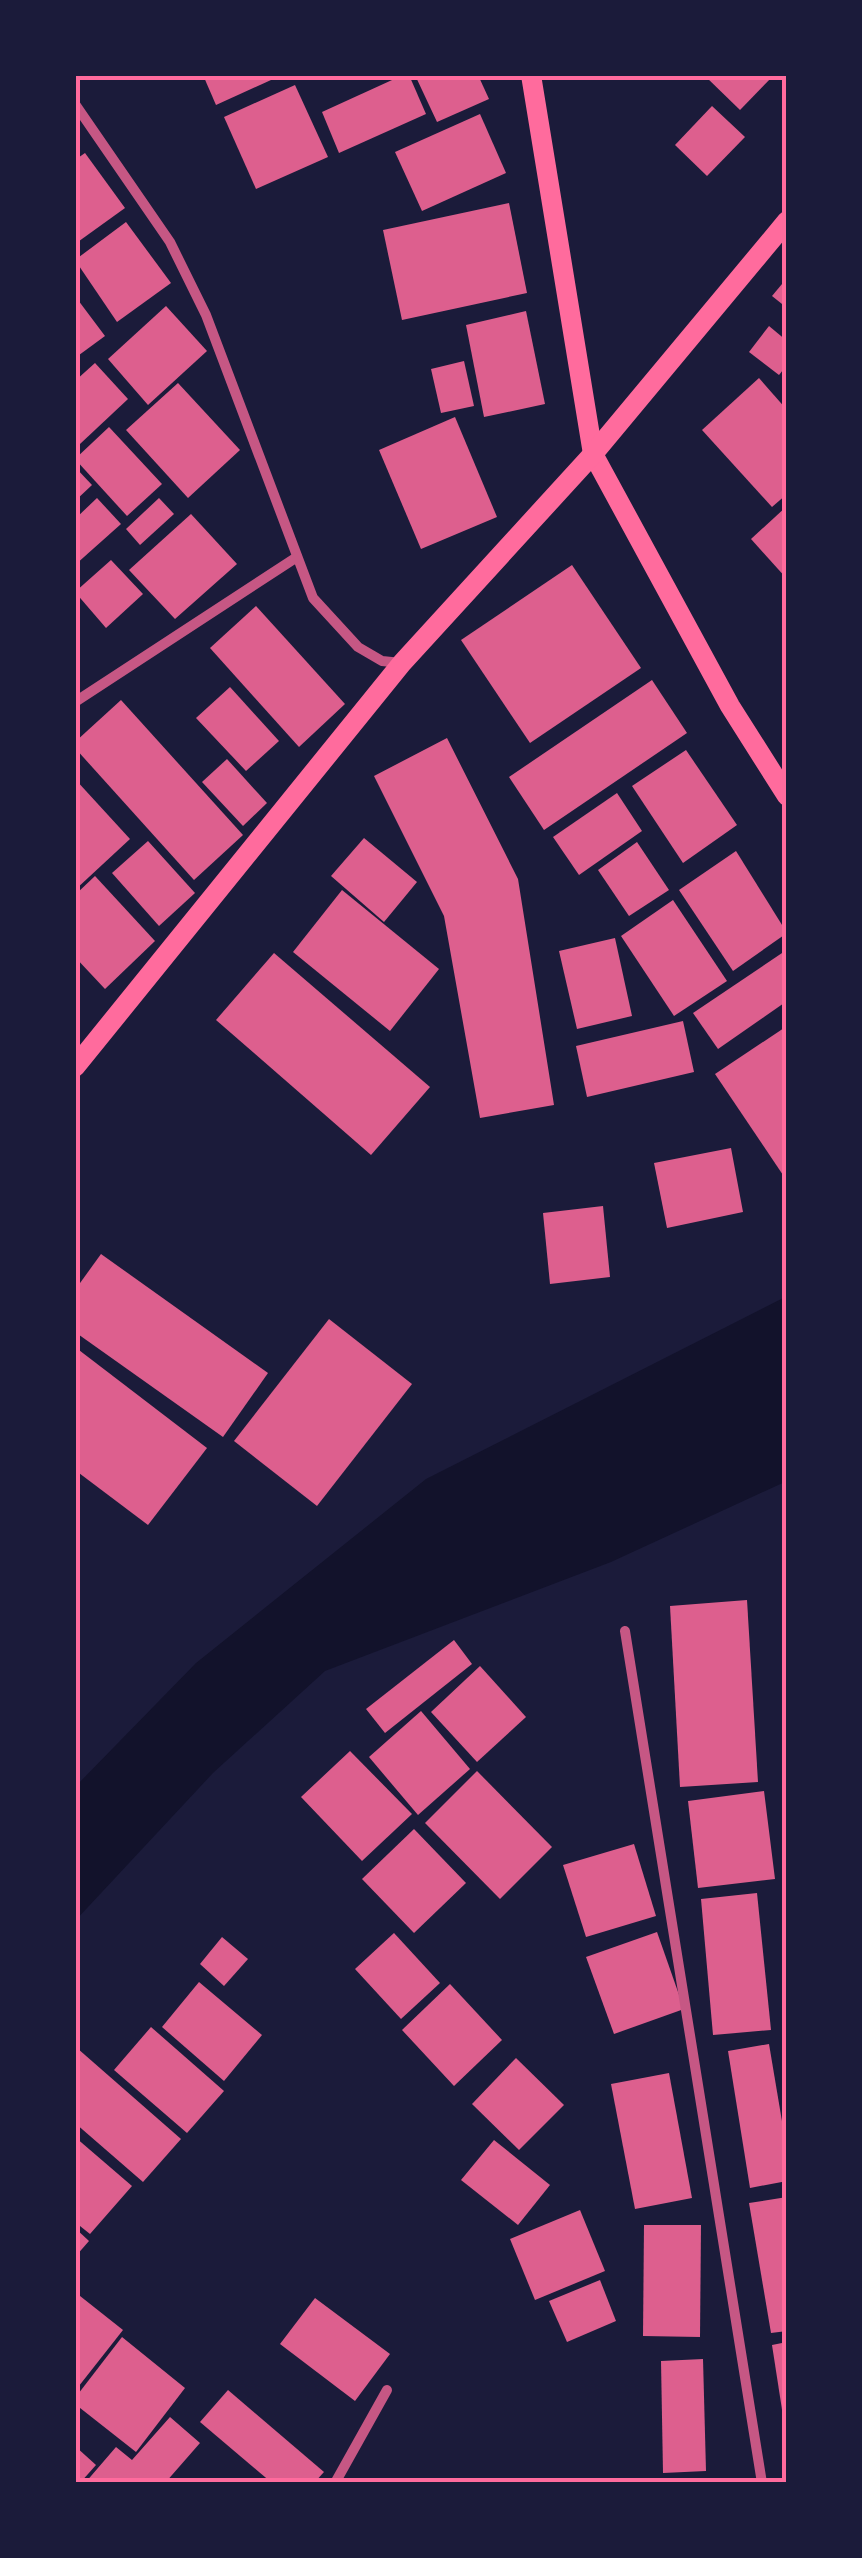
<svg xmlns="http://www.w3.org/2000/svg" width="862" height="2558" font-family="'DejaVu Sans',sans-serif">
<rect width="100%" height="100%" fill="#1b1b3a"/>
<polygon fill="#12122b" points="787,1296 787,1481 611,1562 325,1671 213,1773 75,1921 75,1787 196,1663 426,1479"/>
<g fill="#dd5f8e">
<polygon points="203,75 282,75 216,105"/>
<polygon points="403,75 409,75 426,114 339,153 322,112"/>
<polygon points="415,75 478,75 489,99 437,122"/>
<polygon points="704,75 774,75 740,110"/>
<polygon points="295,85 328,157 256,189 224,117"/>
<polygon points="712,106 745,137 707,176 675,145"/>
<polygon points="480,114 506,173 422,211 395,152"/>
<polygon points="85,153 125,208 75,244 75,160"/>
<polygon points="509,203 527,293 402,320 383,230"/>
<polygon points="126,222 171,283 117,322 75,260"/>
<polygon points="787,278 787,308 772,296"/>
<polygon points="75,296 105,336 75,358"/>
<polygon points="166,306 207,351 148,405 108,359"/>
<polygon points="526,311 545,404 484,417 466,325"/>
<polygon points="769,326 787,341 787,365 779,375 749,352"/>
<polygon points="464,361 474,406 441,413 431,369"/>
<polygon points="95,363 128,399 80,444 75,438 75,381"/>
<polygon points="759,378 787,410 787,494 772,507 702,430"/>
<polygon points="178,383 240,450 188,498 126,430"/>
<polygon points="455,417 497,517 421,549 379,450"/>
<polygon points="109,427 162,484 127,516 75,459"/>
<polygon points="75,467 92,485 75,501"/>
<polygon points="97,498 121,524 75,565 75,519"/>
<polygon points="159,498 174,514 140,545 126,529"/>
<polygon points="787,506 787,579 751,539"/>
<polygon points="191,514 237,564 175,619 129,570"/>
<polygon points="111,560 143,594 106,628 75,592"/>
<polygon points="572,565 641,668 530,743 461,640"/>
<polygon points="256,606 345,704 299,747 210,648"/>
<polygon points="652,680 687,733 544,830 509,777"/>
<polygon points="230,687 279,741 246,771 196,718"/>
<polygon points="121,700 243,835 194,880 75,748 75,742"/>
<polygon points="447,738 518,879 554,1105 480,1118 444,916 374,776"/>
<polygon points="686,750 737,825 683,863 632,786"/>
<polygon points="227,759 267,803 243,826 202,782"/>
<polygon points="75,779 130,839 75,890"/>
<polygon points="617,793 642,831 579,875 553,837"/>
<polygon points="364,838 417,882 384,922 331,876"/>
<polygon points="148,841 195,893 159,926 112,873"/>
<polygon points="637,842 669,890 629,916 598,870"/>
<polygon points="736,851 787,933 733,971 679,890"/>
<polygon points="95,876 155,941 105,989 75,957 75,895"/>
<polygon points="342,890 439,969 390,1031 293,952"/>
<polygon points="673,900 727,981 674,1016 621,936"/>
<polygon points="615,938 632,1016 577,1029 559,951"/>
<polygon points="785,951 787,1001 718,1049 693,1013"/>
<polygon points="274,953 430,1087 371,1155 216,1020"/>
<polygon points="683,1021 694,1072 587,1097 576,1046"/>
<polygon points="787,1026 787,1181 715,1074"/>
<polygon points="731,1148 743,1212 667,1228 654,1163"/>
<polygon points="603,1206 610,1277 550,1284 543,1213"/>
<polygon points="101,1254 268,1373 223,1437 75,1332 75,1290"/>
<polygon points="329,1319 412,1384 317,1506 234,1441"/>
<polygon points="75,1347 207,1448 148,1525 75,1470"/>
<polygon points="747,1600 758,1782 680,1787 670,1606"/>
<polygon points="454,1640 472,1664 385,1733 366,1709"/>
<polygon points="480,1666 526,1717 477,1762 431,1712"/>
<polygon points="421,1711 470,1769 418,1815 369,1757"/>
<polygon points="350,1751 412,1814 362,1861 301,1797"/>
<polygon points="477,1771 552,1847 500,1899 425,1823"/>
<polygon points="764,1791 775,1879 698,1888 688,1801"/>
<polygon points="414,1829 466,1883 414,1933 362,1879"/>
<polygon points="634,1844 656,1916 586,1937 563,1865"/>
<polygon points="757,1893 771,2030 713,2035 701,1899"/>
<polygon points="657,1932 684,2009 614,2034 586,1957"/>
<polygon points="394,1933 440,1983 401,2019 355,1969"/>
<polygon points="222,1937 248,1959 224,1986 200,1964"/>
<polygon points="199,1982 262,2035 224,2081 162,2027"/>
<polygon points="450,1984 502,2040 454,2086 402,2030"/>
<polygon points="151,2027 224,2091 187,2133 114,2070"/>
<polygon points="769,2044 787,2151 787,2181 750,2188 728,2051"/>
<polygon points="77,2048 181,2139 143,2182 75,2123"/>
<polygon points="516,2058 564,2105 519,2150 472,2104"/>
<polygon points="669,2073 692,2198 635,2209 611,2084"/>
<polygon points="75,2137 132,2186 90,2234 75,2222"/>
<polygon points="494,2140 550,2185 518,2225 461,2180"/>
<polygon points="787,2197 787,2331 771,2333 749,2203"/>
<polygon points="580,2210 605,2271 535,2300 510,2239"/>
<polygon points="644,2225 701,2225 700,2337 643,2336"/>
<polygon points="75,2228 89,2241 75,2257"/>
<polygon points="600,2280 616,2321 567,2342 549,2301"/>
<polygon points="75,2292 123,2330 75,2391"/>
<polygon points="315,2298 390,2354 355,2401 280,2344"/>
<polygon points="122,2337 185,2388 136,2452 75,2404 75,2398"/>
<polygon points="787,2342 787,2429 785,2429 772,2345"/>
<polygon points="703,2359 706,2471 663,2473 661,2361"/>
<polygon points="228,2390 324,2472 314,2483 272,2483 200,2422"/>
<polygon points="170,2417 200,2443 165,2483 85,2483 116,2447 132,2460"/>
<polygon points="75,2446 96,2465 80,2483 75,2483"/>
</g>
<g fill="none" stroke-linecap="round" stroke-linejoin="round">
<g stroke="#c65784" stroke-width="10">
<polyline points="75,104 170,242 206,315 313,598 358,647 382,661 401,663"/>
<polyline points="75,702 297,557"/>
<polyline points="625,1631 762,2483"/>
<polyline points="335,2483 387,2390"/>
</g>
<g stroke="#ff6b9d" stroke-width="20">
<polyline points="531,75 593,454 730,706 787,796"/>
<polyline points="75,1067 402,663 593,454 787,221"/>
</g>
</g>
<rect width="862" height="2558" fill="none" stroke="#1b1b3a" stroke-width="155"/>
<rect x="78" y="78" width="706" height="2402" fill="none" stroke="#ff6b9d" stroke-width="4"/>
</svg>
